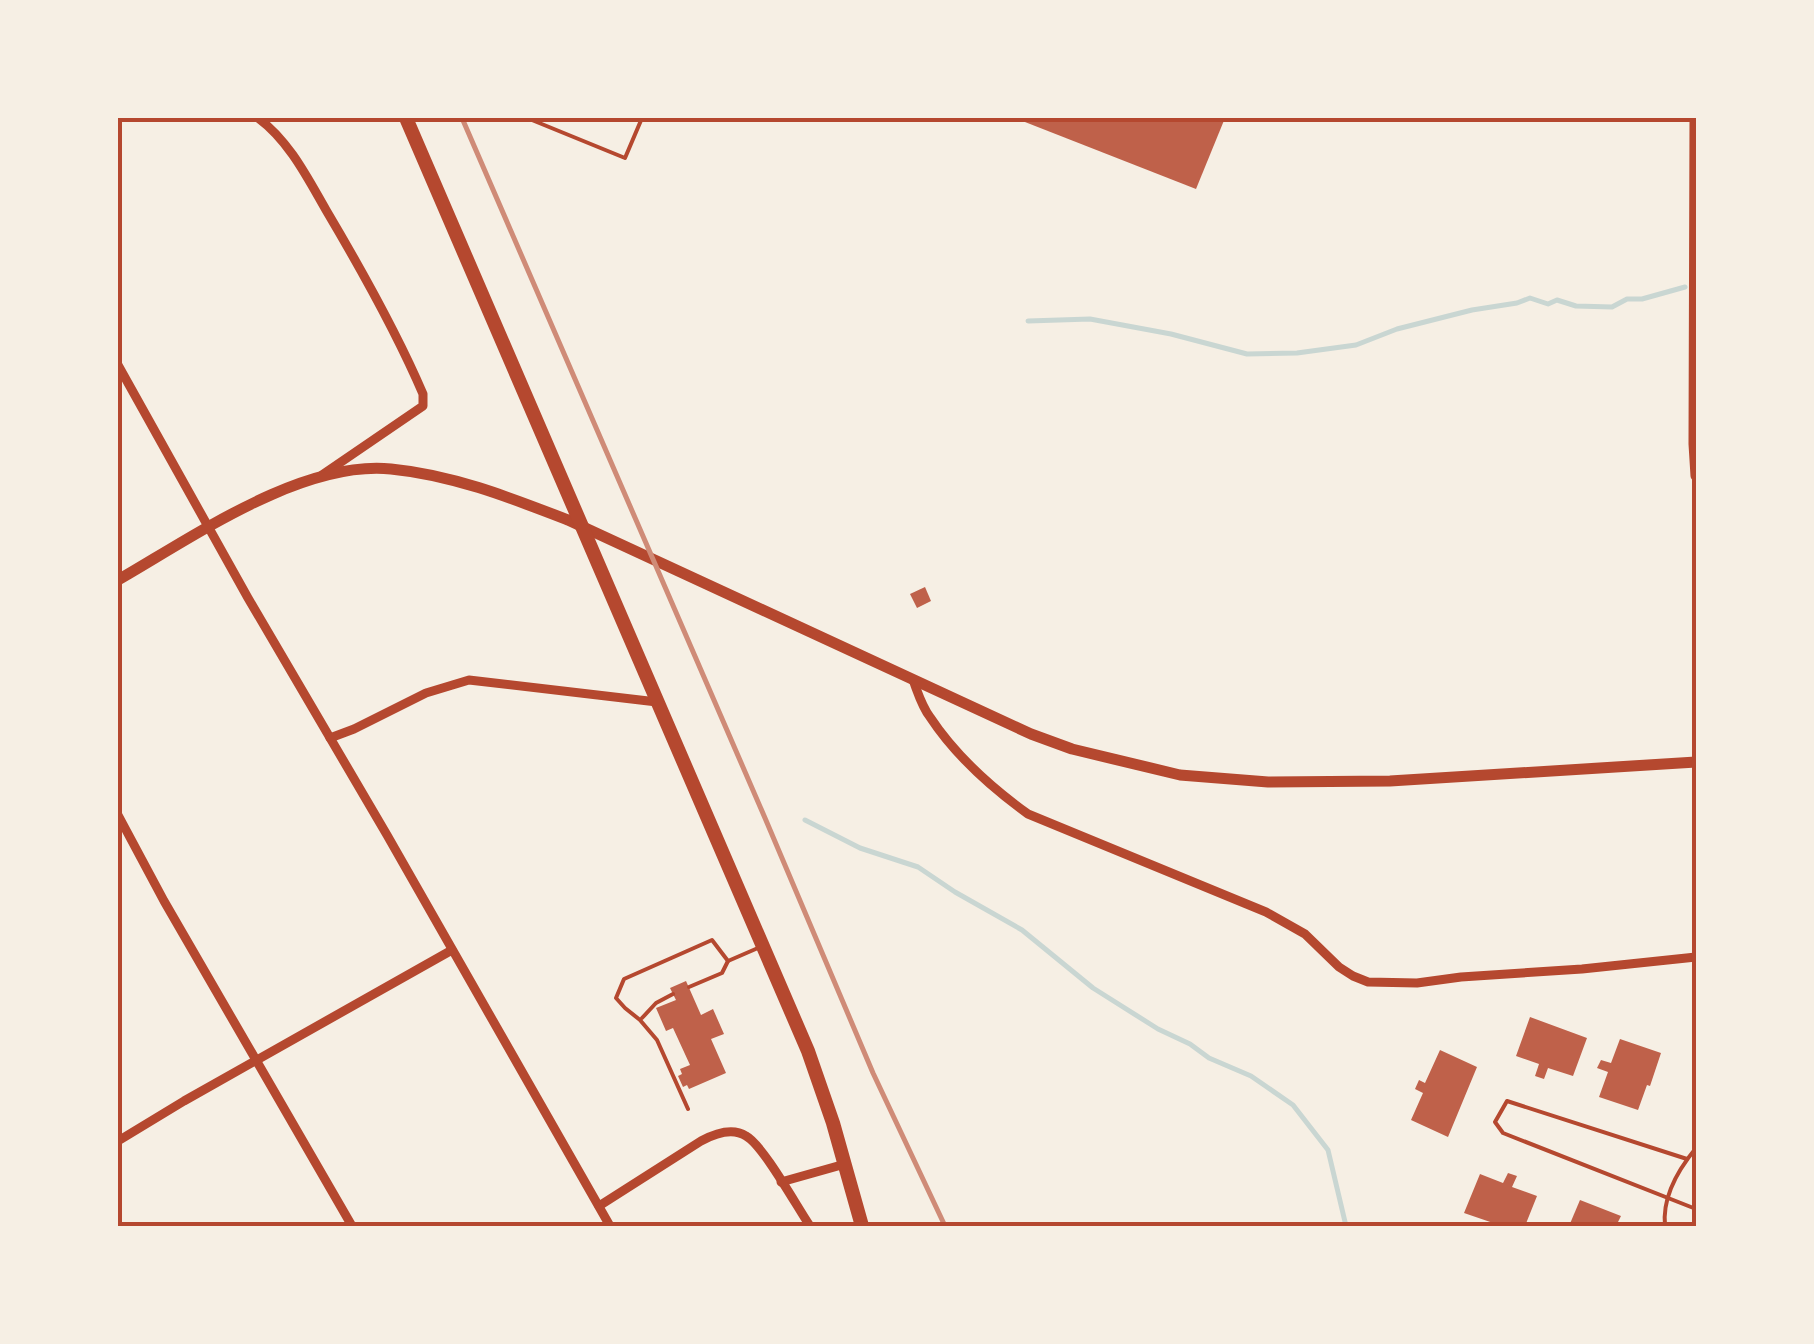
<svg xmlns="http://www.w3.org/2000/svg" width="1814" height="1344" font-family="Montserrat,sans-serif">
<rect width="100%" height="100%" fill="#f6efe4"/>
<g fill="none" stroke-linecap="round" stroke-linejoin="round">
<g stroke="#c9d6d2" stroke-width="5">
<polyline points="1028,321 1090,319 1171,334 1247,354 1297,353 1356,345 1397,329 1472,310 1517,303 1530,298 1548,304 1557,300 1576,306 1612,307 1627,299 1642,299 1685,287"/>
<polyline points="805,820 860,848 918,867 955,892 1022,930 1093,988 1158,1029 1190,1044 1209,1058 1251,1076 1293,1105 1328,1150 1346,1226"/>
</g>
</g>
<g fill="#bf614a">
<polygon points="1015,118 1225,118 1196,189"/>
<polygon points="925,587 931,601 917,608 910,594"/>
<polygon points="686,981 701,1015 713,1009 724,1034 711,1039 726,1073 689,1089 687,1085 683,1087 678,1076 682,1074 680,1069 690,1065 673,1028 666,1031 656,1008 676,1000 670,988"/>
<polygon points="1530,1017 1587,1038 1573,1076 1548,1068 1544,1079 1535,1076 1539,1064 1516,1056"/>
<polygon points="1620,1039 1661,1053 1650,1086 1647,1085 1638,1110 1599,1097 1608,1072 1597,1068 1601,1060 1611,1063"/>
<polygon points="1440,1050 1477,1067 1448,1137 1411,1120 1423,1093 1415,1089 1419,1080 1425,1083"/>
<polygon points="1508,1173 1517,1176 1512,1187 1537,1196 1525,1226 1502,1226 1464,1213 1480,1174 1503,1183"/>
<polygon points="1580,1200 1621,1216 1616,1226 1569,1226"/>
</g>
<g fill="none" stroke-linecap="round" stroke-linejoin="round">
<g stroke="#b5482f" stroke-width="4">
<polyline points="527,118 625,158 642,118"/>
<polyline points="689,987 722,973 728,961"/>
<polyline points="642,1018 656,1003 673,994"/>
<polyline points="688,1109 657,1040 640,1020 625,1008 616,998 624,979 712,940 728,961 758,948"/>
<polyline points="1687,1159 1507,1101 1495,1122 1503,1133 1696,1209"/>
<path d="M1665,1226c-3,-29 12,-55 31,-78"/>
</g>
<g stroke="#b5482f" stroke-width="9">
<path d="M258,118c31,23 49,59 68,92 35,59 70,121 97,184v12l-101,69"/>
<polyline points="118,365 248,598 387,835 610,1226"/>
<path d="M913,680c5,13 9,27 17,37 25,38 62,71 98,97l238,98 39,22 34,33 14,9 15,6 49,1 44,-6 121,-8 114,-12"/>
<polyline points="330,738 354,729 426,693 469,680 657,702"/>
<polyline points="118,815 164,901 352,1226"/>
<polyline points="118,1141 184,1101 452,950"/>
<polyline points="781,1182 845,1164"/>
<path d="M599,1206l102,-65c13,-7 31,-14 45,-5 17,9 51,71 64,90"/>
</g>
<g stroke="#b5482f" stroke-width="11">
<polyline points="1695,118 1694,444 1696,476"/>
<path d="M118,580c75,-43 184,-120 273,-111 62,6 120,29 177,51l463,214 41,15 108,26 88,7 122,-1 306,-19"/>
</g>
<polyline stroke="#b5482f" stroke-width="14" points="406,118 808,1051 833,1123 862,1226"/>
<polyline stroke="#cf8b77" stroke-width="5" points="462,118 765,818 873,1073 945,1226"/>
</g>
<rect width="1814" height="1344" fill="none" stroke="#f6efe4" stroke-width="240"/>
<rect x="120" y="120" width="1574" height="1104" fill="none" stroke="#b5482f" stroke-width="4"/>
</svg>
